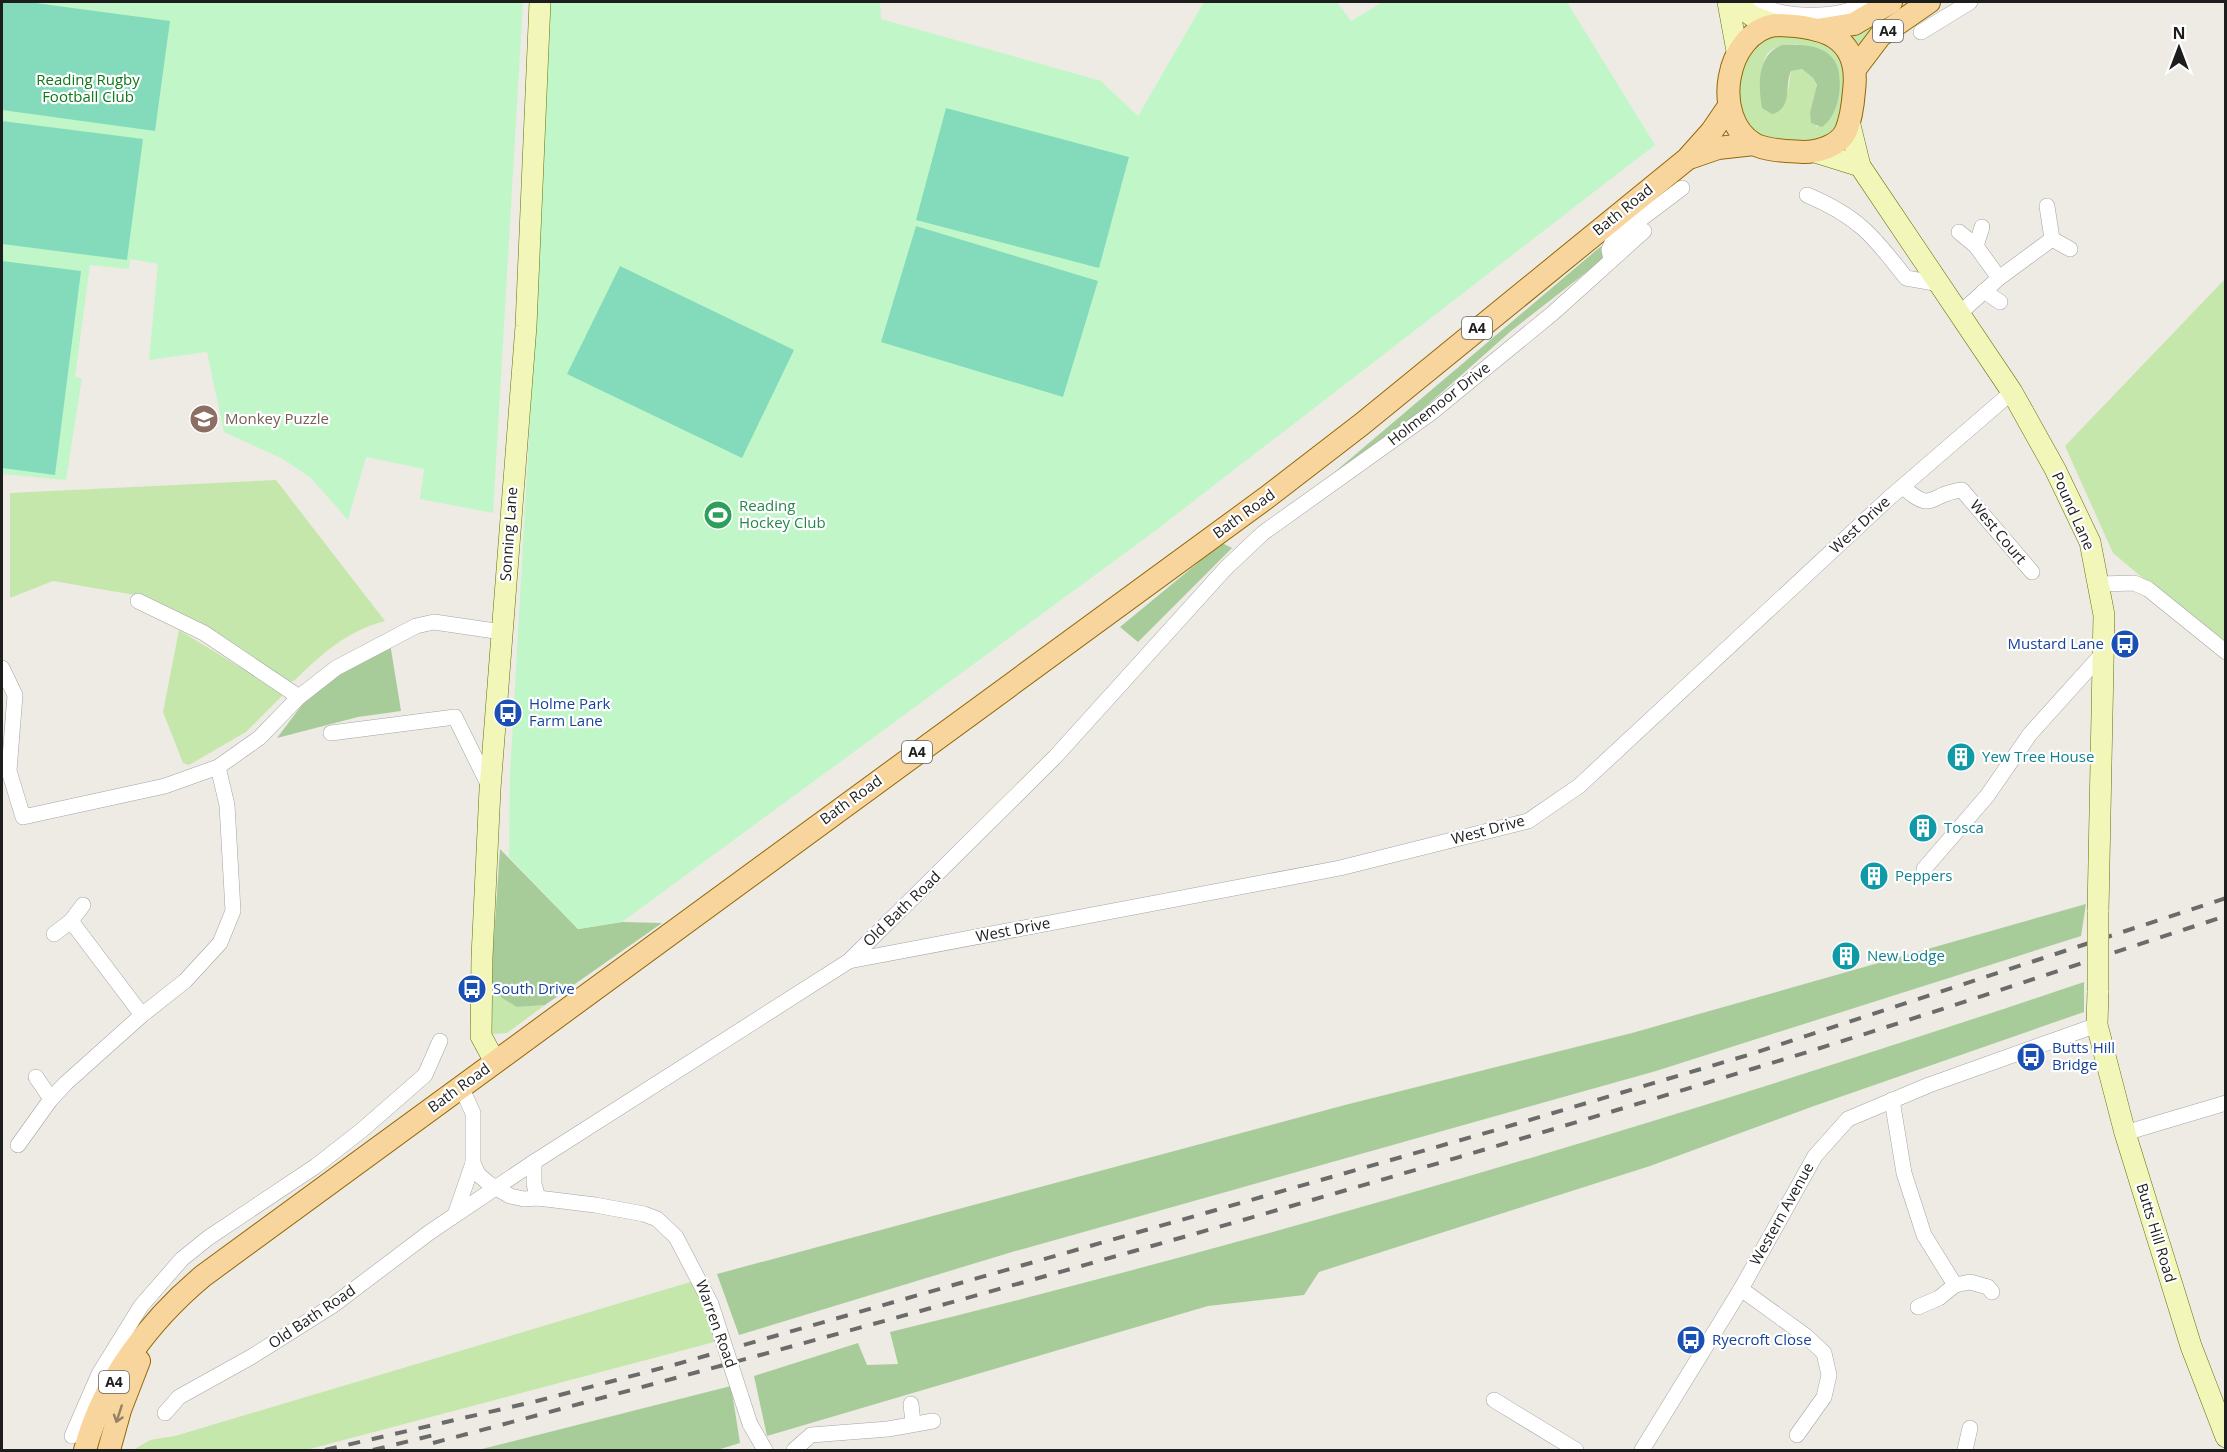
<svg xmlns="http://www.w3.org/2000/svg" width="2227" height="1452" font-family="'Open Sans',sans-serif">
<rect width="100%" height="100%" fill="#eeebe4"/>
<g fill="#c6e7ab" fill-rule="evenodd">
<polygon points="1903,2 1916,2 1858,49 1847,35 1871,24"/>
<path d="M1769,35l50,4 21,13 6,26 -8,47 -7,9 -17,8 -55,-6 -19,-21 -1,-19 5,-38zM1797,44l43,35 -2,20 -21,28 -7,-15 7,-26 -4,-8 -11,-9 -11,2 -3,20 -27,-1c3,-30 -2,-44 36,-46z"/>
<polygon points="2225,279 2225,647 2113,553 2065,446"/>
<path d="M276,480l109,141c-40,11 -62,32 -91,60l-8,1 -151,-87 -82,-14 -43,17v-105z"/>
<polygon points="179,630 284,694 246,732 189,765 183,763 163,712"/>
<polygon points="491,981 517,1007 545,1005 507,1033 492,1034 488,1028"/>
<polygon points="697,1280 718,1341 306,1450 133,1450 150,1440 175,1436"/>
</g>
<g fill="#a7cc9a">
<path d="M1782,45c38,-2 63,6 57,50 -2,12 -7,25 -17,32l-11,-4 -1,-11 7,-27 -4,-7 -11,-9 -11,2c-7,15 2,38 -19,43l-10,-6c-4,-23 -5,-53 20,-63z"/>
<polygon points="1634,235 1511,331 1414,417 1317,487 1600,247"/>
<polygon points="1222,543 1232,548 1138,642 1120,627"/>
<polygon points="390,643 401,711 358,717 277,738 324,676"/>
<polygon points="500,849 578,929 622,922 662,923 545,1005 517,1007 502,998 491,981"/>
<polygon points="2086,904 2081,936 1656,1071 1012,1252 739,1335 717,1274 1345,1105 1632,1033"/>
<path d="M2084,982v30l-270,94 -164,60 -331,106 -15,23 -96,11 -441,130 -13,-60 104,-33 9,22 31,-1 -8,-32c404,-99 800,-217 1194,-350z"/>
<polygon points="731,1386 740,1443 717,1450 478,1450"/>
</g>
<g fill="#c1f7c8">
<polygon points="2,2 523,2 493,513 420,499 424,469 366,457 348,520 311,478 283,459 224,432 207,352 149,360 158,264 130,259 129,269 90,265 75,377 82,378 66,480 2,474"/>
<polygon points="550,2 880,2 881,19 1101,81 1138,116 1204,2 1337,2 1351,21 1383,2 1567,2 1655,145 1151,534 622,922 578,929 509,857 510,774 538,277"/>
</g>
<g fill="#84dbbc">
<polygon points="2,2 28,2 170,21 155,131 2,110"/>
<polygon points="946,108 1129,157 1099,268 916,220"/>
<polygon points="2,121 143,139 127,260 2,244"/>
<polygon points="916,226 1098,281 1063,397 881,342"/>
<polygon points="2,261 81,271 55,475 2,468"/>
<polygon points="620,266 794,350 742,458 567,374"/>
</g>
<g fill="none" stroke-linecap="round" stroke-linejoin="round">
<g stroke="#a4a4a4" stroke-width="16">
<g id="street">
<path d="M1755,2c24,18 89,17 113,0"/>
<polyline points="1921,32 1970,2"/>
<path d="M1807,195c50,21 66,40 99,83l34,6"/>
<polyline points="1959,232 1976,246 1999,278"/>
<polyline points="2052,239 2070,249"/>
<polyline points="1976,246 1982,227"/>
<polyline points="1611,259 1609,250 1613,240 1682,188"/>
<polyline points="1984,291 2000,302"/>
<polyline points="1960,313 1999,278 2052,239 2047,206"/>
<path d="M1903,487c31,28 26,6 59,3l70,82"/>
<polyline points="2100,584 2134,583 2148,589 2226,652"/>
<polyline points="138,601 204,633 299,697"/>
<polyline points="2,668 15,695 9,771 23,817 165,786 218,767 259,738 299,697 336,668 416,626 434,622 502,632"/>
<polyline points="331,733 455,717 489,786"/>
<polyline points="1924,869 1987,796 2030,734 2103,653"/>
<polyline points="83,905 71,921 142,1015"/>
<polyline points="54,934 71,921"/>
<polyline points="849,961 1340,868 1528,821 1579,786 1888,499 2012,392"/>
<polyline points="36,1077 51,1099"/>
<polyline points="461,1087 473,1113 473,1163 478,1174 488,1183 510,1196 524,1199 538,1198 595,1205 644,1214 657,1219 676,1237 711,1304"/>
<polyline points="1892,1100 1904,1173 1924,1235 1955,1285 1970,1282 1988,1287 1992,1292"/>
<polyline points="2125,1133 2226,1103"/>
<polyline points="18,1145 51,1099 66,1083 142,1015 185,981 220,943 233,911 227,805 218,767"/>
<polyline points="534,1162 534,1184 538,1198"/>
<polyline points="455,1215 473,1163"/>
<polyline points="1741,1289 1806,1336 1824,1353 1829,1375 1824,1397 1797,1435"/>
<polyline points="1918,1307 1939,1298 1955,1285"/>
<polyline points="1494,1400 1576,1450"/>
<polyline points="911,1404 913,1423"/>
<polyline points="165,1413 179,1397 251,1357 332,1306 430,1232 534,1162 849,961 1055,757 1225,569 1263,533 1431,413 1553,313 1644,231"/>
<polyline points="750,1424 765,1450"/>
<polyline points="72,1436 99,1374 141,1306 182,1259 208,1238 316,1166 362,1130 425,1075 440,1041"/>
<polyline points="794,1450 811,1435 888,1429 933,1421"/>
<polyline points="1642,1450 1741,1289 1815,1156 1848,1119 1929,1085 2097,1025"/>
<polyline points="1965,1450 1970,1428"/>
</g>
</g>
<g stroke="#627108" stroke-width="22">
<g id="secondary">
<polyline points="1728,2 1737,51"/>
<polyline points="1734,2 1752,16 1775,25"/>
<polyline points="1849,121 1860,166 2012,392 2055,469 2090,542 2104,615 2098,912"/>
<polyline points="1815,152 1860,166"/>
<polyline points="2098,991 2097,1025 2125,1133 2191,1346 2226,1437"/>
<polyline points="495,1062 481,1036 482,957 490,789 526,326 540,2"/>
</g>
</g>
<g stroke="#926805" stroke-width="24">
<g id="primary">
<path d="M1775,25c47,1 86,10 79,66 -1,13 -3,28 -8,40 -7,15 -28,21 -43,21 -15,-1 -36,-1 -49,-8 -43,-26 -29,-111 21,-119z"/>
<polyline points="1817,30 1854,24 1891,2"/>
<polyline points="1855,69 1880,36 1929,2"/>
<polyline points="1692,157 1718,148 1754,144"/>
<path d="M85,1450c18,-68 64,-129 118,-174l1063,-778 96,-74 325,-265 25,-28 17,-25"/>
<polyline points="109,1450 120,1410 139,1361"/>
</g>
</g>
<use href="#street" stroke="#fff" stroke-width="15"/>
<use href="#secondary" stroke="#f2f7b9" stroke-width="21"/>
<use href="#primary" stroke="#f9d59e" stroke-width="22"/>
<g stroke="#6b6b6b" stroke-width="4" stroke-dasharray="12 12" stroke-linecap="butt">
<path d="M433,1443c441,-117 882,-240 1319,-374 159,-48 316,-102 474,-153"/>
<polyline points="325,1450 537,1401 677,1364 1496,1130 1748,1055 2226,898"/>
<polyline points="373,1450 442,1433"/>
</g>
<g stroke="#a4a4a4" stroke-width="16" stroke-linecap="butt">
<polyline id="street-bridge" points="711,1304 750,1424"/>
</g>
<g stroke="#627108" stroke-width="22" stroke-linecap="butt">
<polyline id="secondary-bridge" points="2098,912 2098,991"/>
</g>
<use href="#street-bridge" stroke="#fff" stroke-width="15"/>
<use href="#secondary-bridge" stroke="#f2f7b9" stroke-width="21"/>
</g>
<defs><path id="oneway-shaft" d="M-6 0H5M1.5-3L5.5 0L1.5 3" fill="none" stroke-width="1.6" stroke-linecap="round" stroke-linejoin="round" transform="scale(1.5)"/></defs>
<use stroke="#968264" href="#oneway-shaft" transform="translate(119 1414) rotate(108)"/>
<defs>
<g id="school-disc" transform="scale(1.5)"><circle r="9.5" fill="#8d6e63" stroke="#fff"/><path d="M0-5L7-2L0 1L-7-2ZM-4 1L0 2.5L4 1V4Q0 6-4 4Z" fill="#fff"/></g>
<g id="stadium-disc" transform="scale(1.5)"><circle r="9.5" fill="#2e9e5b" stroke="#fff"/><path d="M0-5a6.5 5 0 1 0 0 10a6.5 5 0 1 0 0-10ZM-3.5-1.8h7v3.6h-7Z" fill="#fff"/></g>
<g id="bus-disc" transform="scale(1.5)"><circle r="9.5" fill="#1a4fb4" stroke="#fff"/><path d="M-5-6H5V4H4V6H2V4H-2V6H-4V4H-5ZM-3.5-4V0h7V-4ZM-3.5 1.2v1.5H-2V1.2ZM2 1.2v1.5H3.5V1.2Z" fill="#fff"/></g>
<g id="building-disc" transform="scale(1.5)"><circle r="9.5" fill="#0f9aa8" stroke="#fff"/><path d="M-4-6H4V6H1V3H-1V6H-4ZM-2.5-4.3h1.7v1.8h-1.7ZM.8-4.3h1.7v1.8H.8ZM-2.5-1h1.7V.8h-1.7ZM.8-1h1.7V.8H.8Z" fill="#fff"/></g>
</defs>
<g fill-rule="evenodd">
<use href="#school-disc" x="204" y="419"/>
<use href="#stadium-disc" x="718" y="515"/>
<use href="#bus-disc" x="2125" y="644"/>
<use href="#bus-disc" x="508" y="713"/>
<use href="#building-disc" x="1961" y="757"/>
<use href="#building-disc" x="1923" y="828"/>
<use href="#building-disc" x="1874" y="876"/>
<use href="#building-disc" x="1846" y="956"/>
<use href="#bus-disc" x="472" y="989"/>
<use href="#bus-disc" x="2031" y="1057"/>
<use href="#bus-disc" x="1691" y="1340"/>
</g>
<g text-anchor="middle" stroke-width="4.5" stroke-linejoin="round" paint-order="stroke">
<g fill="#fff" stroke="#616161" stroke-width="1.5">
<rect x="1873" y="20" width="30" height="22" rx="4.5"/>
<rect x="1462" y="317" width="30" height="22" rx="4.5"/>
<rect x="902" y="741" width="30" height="22" rx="4.5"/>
<rect x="99" y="1371" width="30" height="22" rx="4.5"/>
</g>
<g font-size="14" font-weight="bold" fill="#1d1d1d">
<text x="1888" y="36">A4</text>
<text x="1477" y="333">A4</text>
<text x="917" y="757">A4</text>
<text x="114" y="1387">A4</text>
</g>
<g font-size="15" fill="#0f781b" stroke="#fff">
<text x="88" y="85">Reading Rugby<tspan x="88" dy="17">Football Club</tspan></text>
</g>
<g font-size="15" fill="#1d1d1d" stroke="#fff">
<text transform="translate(1623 210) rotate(-39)" y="5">Bath Road</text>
<text transform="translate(1439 404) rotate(-38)" y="5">Holmemoor Drive</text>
<text transform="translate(2073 511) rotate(66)" y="5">Pound Lane</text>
<text transform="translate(1244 514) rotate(-36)" y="5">Bath Road</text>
<text transform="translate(1860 525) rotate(-43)" y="5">West Drive</text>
<text transform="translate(1998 532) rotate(50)" y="5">West Court</text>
<text transform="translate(509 534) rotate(-86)" y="5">Sonning Lane</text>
<text transform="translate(851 800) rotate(-36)" y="5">Bath Road</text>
<text transform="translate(1488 830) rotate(-15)" y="5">West Drive</text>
<text transform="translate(902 909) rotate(-44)" y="5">Old Bath Road</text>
<text transform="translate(1013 930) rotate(-11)" y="5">West Drive</text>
<text transform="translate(459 1088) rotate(-36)" y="5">Bath Road</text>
<text transform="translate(1782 1214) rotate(-61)" y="5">Western Avenue</text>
<text transform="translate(2156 1233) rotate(73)" y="5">Butts Hill Road</text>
<text transform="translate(312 1317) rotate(-34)" y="5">Old Bath Road</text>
<text transform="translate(716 1324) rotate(70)" y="5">Warren Road</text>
</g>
<g font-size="15" fill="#785e54" stroke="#fff" text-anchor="start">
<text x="225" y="424">Monkey Puzzle</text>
</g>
<g font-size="15" fill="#27864d" stroke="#fff" text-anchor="start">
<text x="739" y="511">Reading<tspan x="739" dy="17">Hockey Club</tspan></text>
</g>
<g font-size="15" fill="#164399" stroke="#fff" text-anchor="start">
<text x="2104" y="649" text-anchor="end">Mustard Lane</text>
<text x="529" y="709">Holme Park<tspan x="529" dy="17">Farm Lane</tspan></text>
<text x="493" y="994">South Drive</text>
<text x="2052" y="1053">Butts Hill<tspan x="2052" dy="17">Bridge</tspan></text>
<text x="1712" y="1345">Ryecroft Close</text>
</g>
<g font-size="15" fill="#0d838f" stroke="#fff" text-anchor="start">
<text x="1982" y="762">Yew Tree House</text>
<text x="1944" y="833">Tosca</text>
<text x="1895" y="881">Peppers</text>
<text x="1867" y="961">New Lodge</text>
</g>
</g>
<rect width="2227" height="1452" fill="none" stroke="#1d1d1d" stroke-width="6"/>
<g transform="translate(2179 48)" stroke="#ffffff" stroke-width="4.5" paint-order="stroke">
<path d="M0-4.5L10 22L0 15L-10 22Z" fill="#1d1d1d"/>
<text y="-9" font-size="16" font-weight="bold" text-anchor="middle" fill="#1d1d1d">N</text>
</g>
</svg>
